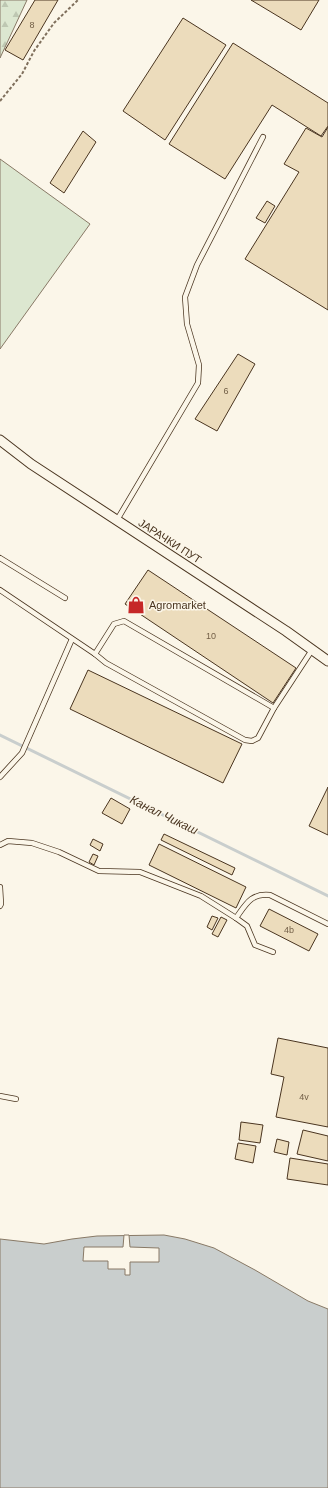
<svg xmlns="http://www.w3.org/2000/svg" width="328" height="1488" font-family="Arial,sans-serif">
<defs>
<pattern id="forest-firs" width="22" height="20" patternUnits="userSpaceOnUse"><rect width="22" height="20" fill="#dce7d0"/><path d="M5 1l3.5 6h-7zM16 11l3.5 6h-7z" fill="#bec7b2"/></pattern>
</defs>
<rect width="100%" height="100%" fill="#fbf6e9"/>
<polygon fill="#dce7d0" stroke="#887966" points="0,159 90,224 0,349"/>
<polygon fill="url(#forest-firs)" stroke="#887966" points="0,0 27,0 0,58"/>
<polygon fill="#c9cecd" stroke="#887966" points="164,1235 185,1239 214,1248 255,1270 308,1301 328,1309 328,1488 0,1488 0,1239 44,1244 72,1239 97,1236"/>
<polygon fill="#fbf6e9" stroke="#887966" points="124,1235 129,1235 130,1247 159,1248 159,1262 130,1262 130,1275 125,1275 125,1269 108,1269 108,1261 83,1261 84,1247 123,1247"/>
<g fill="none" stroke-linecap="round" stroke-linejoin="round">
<polyline stroke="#c9cecd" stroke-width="3" points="0,735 328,896"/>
</g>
<g fill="#ecdcbc" stroke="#4a3520">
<polygon points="35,0 58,0 23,60 5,50"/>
<polygon points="251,0 319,0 301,30"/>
<polygon points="183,18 226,45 165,140 123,111"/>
<polygon points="233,43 328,103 328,126 321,136 272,105 225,179 169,144"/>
<polygon points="328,127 328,310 245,259 299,172 284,164 306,128 322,137"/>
<polygon points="83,131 96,142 64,193 50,183"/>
<polygon points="267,201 275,206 265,223 256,218"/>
<polygon points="238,354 255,364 217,431 195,419"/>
<polygon points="148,570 296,668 273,703 125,604"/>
<polygon points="88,670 242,744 223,783 70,709"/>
<polygon points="328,787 328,835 309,826"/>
<polygon points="111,798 130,809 122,824 102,813"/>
<polygon points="164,834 235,868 232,875 161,840"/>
<polygon points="93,839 103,844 100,851 90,845"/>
<polygon points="159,844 246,887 236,908 149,865"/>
<polygon points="93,854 98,856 94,865 89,862"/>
<polygon points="269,909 318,934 309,951 260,926"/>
<polygon points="212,916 218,918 212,930 207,927"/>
<polygon points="221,917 227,920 218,937 212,934"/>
<polygon points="278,1038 328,1048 328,1127 276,1117 284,1077 271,1074"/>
<polygon points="241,1122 263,1125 260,1143 239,1140"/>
<polygon points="303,1130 328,1136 328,1161 297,1154"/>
<polygon points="277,1139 289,1142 287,1155 274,1152"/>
<polygon points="238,1143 256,1146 253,1163 235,1159"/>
<polygon points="290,1158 328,1164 328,1185 287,1179"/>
</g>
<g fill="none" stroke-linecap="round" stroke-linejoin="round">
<g stroke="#4a3520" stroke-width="6">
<g id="service">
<polyline points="117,520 198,383 199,365 187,324 185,297 197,265 263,137"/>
<polyline points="0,558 65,598"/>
<polyline points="0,590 95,654 114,624 124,621 274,708 312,650"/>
<polyline points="95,654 106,663 245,740 252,741 258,738 274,708"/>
<polyline points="0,777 22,753 72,639"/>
<polyline points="0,845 8,841 32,843 59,852 99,871 140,872 201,896 236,918 247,926 255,945 273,952"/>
<polyline points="0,887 1,904 0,906"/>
<path d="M236,918c10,-14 15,-25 34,-23l58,29"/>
<polyline points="0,1096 16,1099"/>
</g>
</g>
<g stroke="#4a3520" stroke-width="11">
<polyline id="minor" points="0,440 31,464 286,631 328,661"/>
</g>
<polyline stroke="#7f6f5c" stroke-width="2" stroke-dasharray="3 2" stroke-linecap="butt" points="0,101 22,74 34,51 54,23 78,0"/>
<use href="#service" stroke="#fbf6e9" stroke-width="4.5"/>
<use href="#minor" stroke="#fbf6e9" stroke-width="9"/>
</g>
<defs>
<g id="shop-bare" transform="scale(1.38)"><path d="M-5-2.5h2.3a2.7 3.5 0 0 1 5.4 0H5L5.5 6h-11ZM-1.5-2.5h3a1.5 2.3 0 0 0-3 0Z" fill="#c62828" stroke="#fbf6e9" stroke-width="2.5" paint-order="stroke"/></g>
</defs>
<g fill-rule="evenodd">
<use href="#shop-bare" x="136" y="605"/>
</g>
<g text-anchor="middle" stroke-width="3" stroke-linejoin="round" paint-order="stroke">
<g font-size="9" fill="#725f47">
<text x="32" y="28">8</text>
<text x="226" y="394">6</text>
<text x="211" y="639">10</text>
<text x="289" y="933">4b</text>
<text x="304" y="1100">4v</text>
</g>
<g font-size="11" fill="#4a3520" stroke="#fbf6e9">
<text transform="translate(170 541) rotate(33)" y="4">ЈАРАЧКИ ПУТ</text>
</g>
<g font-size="11" fill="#4a3520" stroke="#fbf6e9" text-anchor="start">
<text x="149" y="609">Agromarket</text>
</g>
<g font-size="12" font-style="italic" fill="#4a3520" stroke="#fbf6e9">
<text transform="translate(164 815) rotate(26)" y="4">Канал Чикаш</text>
</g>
</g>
</svg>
